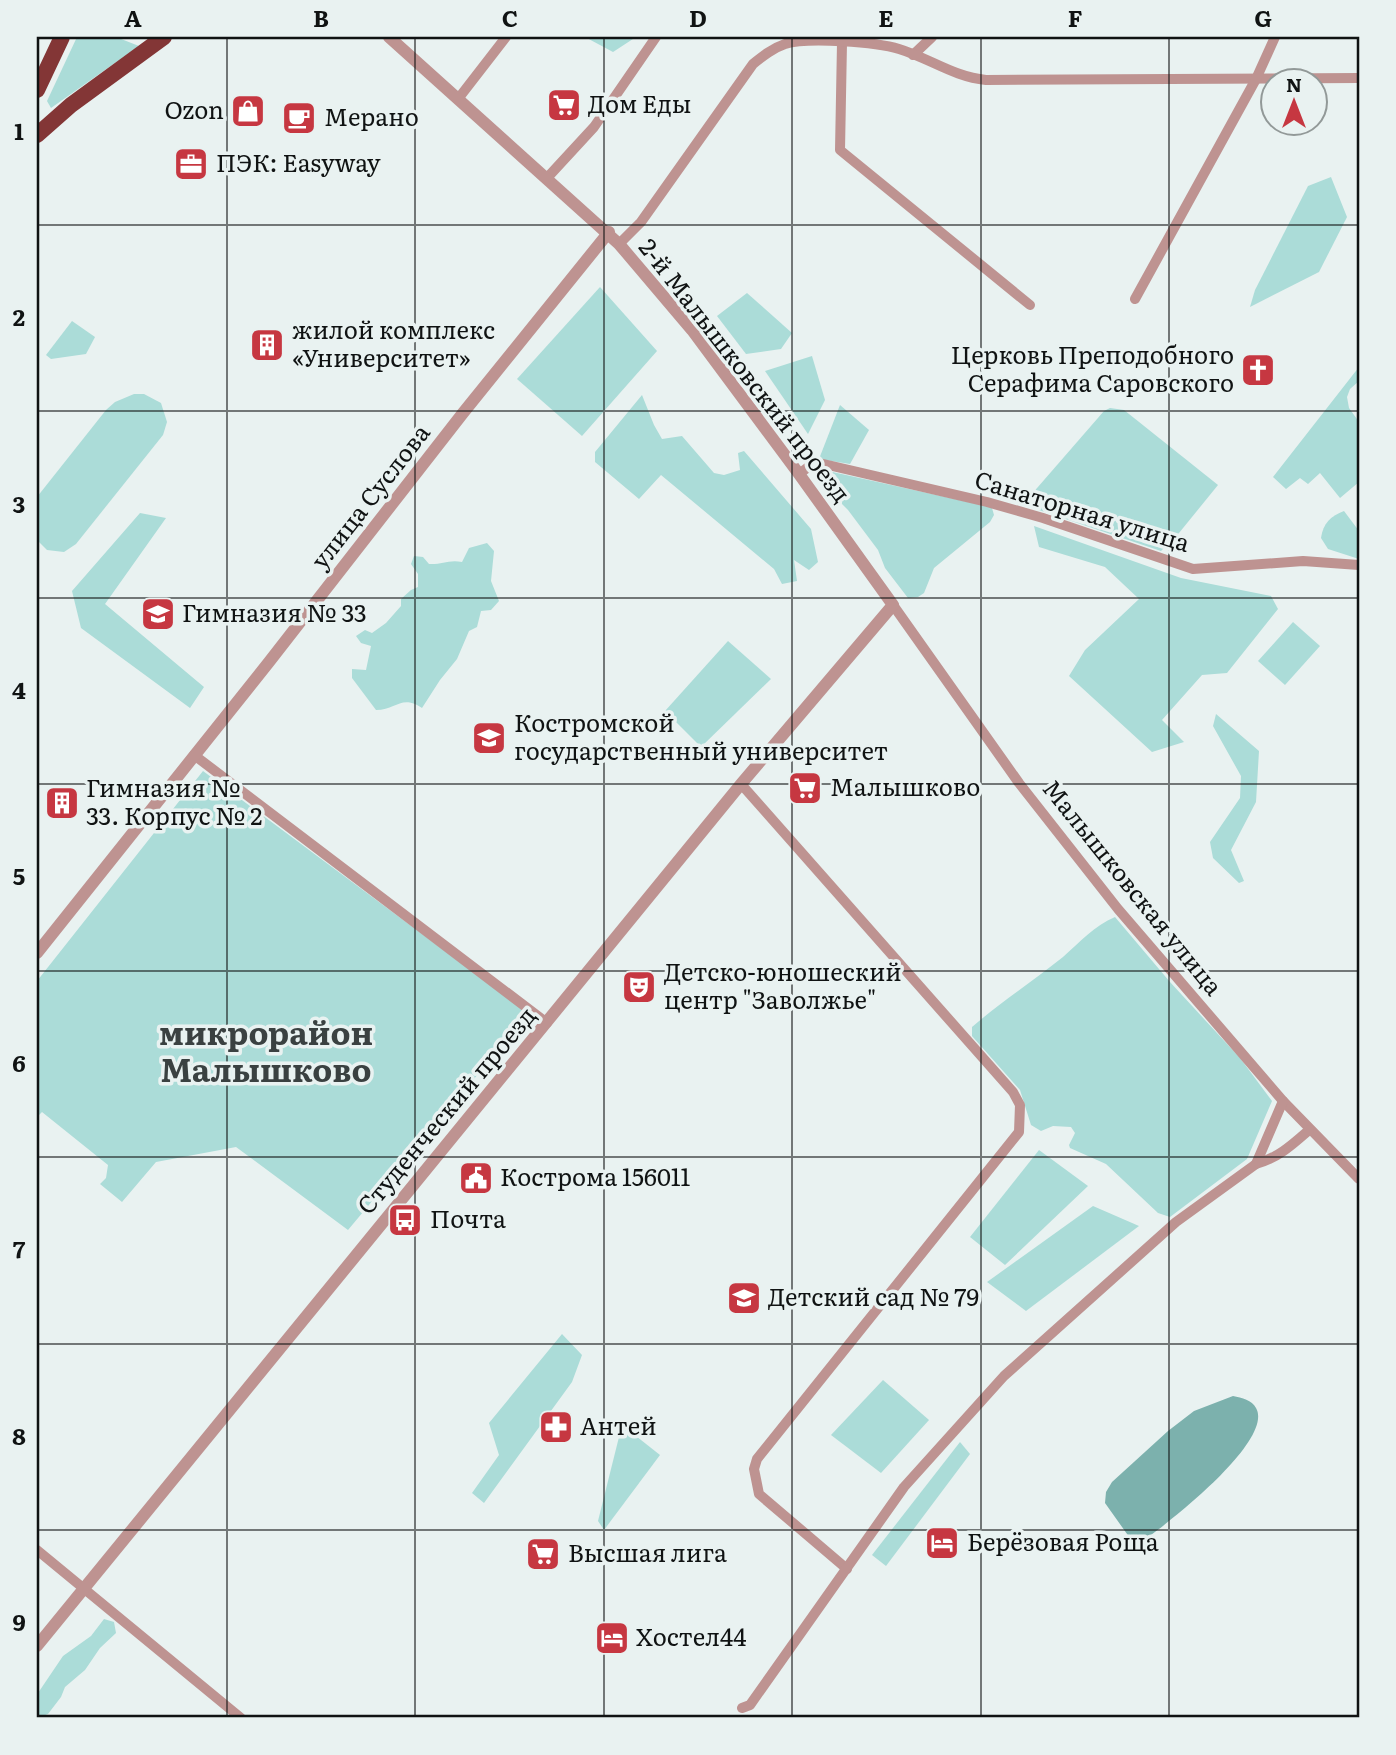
<svg xmlns="http://www.w3.org/2000/svg" width="1396" height="1755" font-family="Literata,serif">
<rect width="100%" height="100%" fill="#e9f2f1"/>
<g fill="#abdcd8">
<polygon points="77,37 116,37 139,46 51,108 47,101"/>
<polygon points="585,37 636,37 613,52"/>
<polygon points="1331,177 1347,217 1319,272 1250,307 1255,290 1308,186"/>
<polygon points="600,287 657,351 582,436 517,379"/>
<polygon points="747,293 792,333 781,349 746,354 717,316"/>
<polygon points="72,321 95,337 86,354 51,359 46,355"/>
<polygon points="812,356 825,400 808,434 765,371"/>
<polygon points="1359,367 1359,381 1350,389 1347,397 1349,408 1359,422 1359,482 1340,498 1320,473 1308,484 1300,478 1286,489 1273,477"/>
<polygon points="134,394 144,394 161,403 167,422 163,435 76,544 64,552 47,550 37,540 37,497 106,410 115,402"/>
<polygon points="642,395 654,425 662,439 682,436 714,473 724,475 740,470 738,453 744,451 811,529 818,562 809,570 794,560 797,581 782,584 774,569 661,475 639,499 595,462 595,452"/>
<polygon points="840,405 869,430 850,464 819,459"/>
<polygon points="1110,408 1124,410 1218,485 1179,533 1161,551 1030,507 1031,495 1104,411"/>
<polygon points="828,471 986,506 992,508 994,515 990,522 934,568 924,593 918,597 908,598 885,568 878,550 848,510 823,485 822,475"/>
<path d="M1344,511l15,20v28l-31,-10 -7,-11c2,-15 10,-22 23,-27z"/>
<polygon points="140,513 166,518 105,604 204,687 190,708 81,628 72,591"/>
<polygon points="1034,526 1181,578 1271,596 1278,609 1227,673 1202,675 1162,720 1184,742 1152,752 1069,676 1085,650 1139,599 1105,567 1039,547"/>
<path d="M487,543l7,8 -3,30 8,20 -8,9 -10,1 -4,16 -8,4 -12,28 -17,21 -18,28c-21,-14 -25,2 -46,2l-24,-32v-9l14,1 5,-24 -10,-3 -5,-7 9,-6 7,3 14,-10 15,-17v-7l10,-9 7,-3v-13l-7,-10 3,-8 9,1 6,7c12,1 20,-5 33,-2l7,-14z"/>
<polygon points="1293,622 1320,646 1285,685 1258,661"/>
<polygon points="728,641 771,679 701,747 665,711"/>
<polygon points="1216,714 1259,751 1256,802 1231,850 1244,881 1239,883 1213,858 1210,842 1240,798 1241,776 1213,726"/>
<polygon points="203,771 528,1013 446,1113 443,1111 438,1117 440,1120 348,1230 236,1147 156,1162 122,1202 100,1184 106,1178 108,1165 42,1112 37,1117 37,981"/>
<path d="M1115,917l55,65 70,76 32,43 -25,58 -77,58 -12,-4 -52,-49 -36,-16 -1,-3 6,-12 -4,-6 -18,-1 -12,5 -10,-6 -11,-35 -48,-54v-9c29,-25 61,-46 91,-70 16,-14 32,-32 52,-40z"/>
<polygon points="1039,1150 1088,1186 1005,1265 970,1237"/>
<polygon points="1093,1206 1139,1226 1026,1311 987,1282"/>
<polygon points="562,1334 582,1355 572,1382 484,1503 472,1493 499,1455 489,1423"/>
<polygon points="883,1380 929,1420 881,1473 831,1435"/>
<polygon points="622,1425 660,1455 604,1530 598,1521"/>
<polygon points="960,1442 970,1454 886,1566 872,1555"/>
<polygon points="104,1619 114,1622 116,1633 100,1648 85,1670 65,1687 61,1697 48,1714 37,1718 38,1693 63,1656 91,1636"/>
</g>
<path fill="#7cb1ad" d="M1233,1396c9,2 19,4 23,12 19,33 -93,120 -118,136l-6,-3 -27,-38 1,-11 6,-10 56,-51 26,-20z"/>
<g fill="none" stroke-linecap="round" stroke-linejoin="round">
<g stroke="#be9391" stroke-width="10">
<polyline points="842,43 840,150 1030,305"/>
<polyline points="913,55 932,37"/>
<polyline points="458,99 506,37"/>
<polyline points="547,178 594,127 656,37"/>
<path d="M619,244l22,-22 112,-158c10,-8 20,-16 32,-20 22,-7 92,-2 114,5 30,9 55,28 87,31l373,-2"/>
<polyline points="1135,299 1256,79 1275,37"/>
<polyline points="799,474 815,462 987,502 1043,518 1193,569 1303,561 1359,565"/>
<polyline points="893,605 1019,783 1118,909 1283,1101 1359,1179"/>
<polyline points="194,755 547,1023"/>
<polyline points="741,784 1013,1092 1020,1105 1019,1132 757,1459 754,1469 759,1494 847,1569"/>
<polyline points="1256,1164 1283,1101"/>
<polyline points="37,1550 241,1718"/>
<path d="M742,1708l8,-3 154,-218 100,-111 172,-154 80,-58c22,-6 37,-20 53,-34"/>
</g>
<g stroke="#be9391" stroke-width="12">
<polyline points="37,953 269,662 463,413 609,232"/>
<polyline points="37,1646 741,784 893,605 799,474 692,330 619,244 389,37"/>
</g>
<g stroke="#833636" stroke-width="16">
<polyline points="37,90 62,37"/>
<polyline points="37,135 71,105 164,37"/>
</g>
</g>
<path fill="none" stroke="#101313" stroke-width="2" stroke-opacity="0.55" d="M227,37v1681M415,37v1681M604,37v1681M792,37v1681M981,37v1681M1169,37v1681M37,225h1322M37,411h1322M37,598h1322M37,784h1322M37,971h1322M37,1157h1322M37,1344h1322M37,1530h1322"/>
<defs>
<g id="supermarket-square" transform="scale(1.75)"><rect x="-9" y="-9" width="18" height="18" rx="4" fill="#c63741" stroke="#e9f2f1"/><path d="M-6-5.5h2.5l.6 2H6L4.5 2H-2.5L-4.4-4H-6ZM-1.5 3.2a1.3 1.3 0 1 0 .1 0ZM3 3.2a1.3 1.3 0 1 0 .1 0Z" fill="#fff"/></g>
<g id="shop-square" transform="scale(1.75)"><rect x="-9" y="-9" width="18" height="18" rx="4" fill="#c63741" stroke="#e9f2f1"/><path d="M-5-2.5h2.3a2.7 3.5 0 0 1 5.4 0H5L5.5 6h-11ZM-1.5-2.5h3a1.5 2.3 0 0 0-3 0Z" fill="#fff"/></g>
<g id="cafe-square" transform="scale(1.75)"><rect x="-9" y="-9" width="18" height="18" rx="4" fill="#c63741" stroke="#e9f2f1"/><path d="M-5.5-4.5H6V0H3Q3 3.5 0 3.5H-2.5Q-5.5 3.5-5.5 0ZM3-3.2v2h1.7v-2ZM-6 4.5H4V6H-6Z" fill="#fff"/></g>
<g id="office-square" transform="scale(1.75)"><rect x="-9" y="-9" width="18" height="18" rx="4" fill="#c63741" stroke="#e9f2f1"/><path d="M-6-3h4V-5.5h4V-3h4V5H-6ZM-1-4.5V-3h2v-1.5ZM-6 0V1H6V0Z" fill="#fff"/></g>
<g id="building-square" transform="scale(1.75)"><rect x="-9" y="-9" width="18" height="18" rx="4" fill="#c63741" stroke="#e9f2f1"/><path d="M-4-6H4V6H1V3H-1V6H-4ZM-2.5-4.3h1.7v1.8h-1.7ZM.8-4.3h1.7v1.8H.8ZM-2.5-1h1.7V.8h-1.7ZM.8-1h1.7V.8H.8Z" fill="#fff"/></g>
<g id="church-square" transform="scale(1.75)"><rect x="-9" y="-9" width="18" height="18" rx="4" fill="#c63741" stroke="#e9f2f1"/><path d="M-1.2-6h2.4v3.5h3.3v2.4h-3.3V6h-2.4V-.1h-3.3v-2.4h3.3Z" fill="#fff"/></g>
<g id="school-square" transform="scale(1.75)"><rect x="-9" y="-9" width="18" height="18" rx="4" fill="#c63741" stroke="#e9f2f1"/><path d="M0-5L7-2L0 1L-7-2ZM-4 1L0 2.5L4 1V4Q0 6-4 4Z" fill="#fff"/></g>
<g id="university-square" transform="scale(1.75)"><rect x="-9" y="-9" width="18" height="18" rx="4" fill="#c63741" stroke="#e9f2f1"/><path d="M0-5L7-2L0 1L-7-2ZM-4 1L0 2.5L4 1V4Q0 6-4 4Z" fill="#fff"/></g>
<g id="theatre-square" transform="scale(1.75)"><rect x="-9" y="-9" width="18" height="18" rx="4" fill="#c63741" stroke="#e9f2f1"/><path d="M-5-5.5Q0-4 5-5.5V0Q5 5 0 6Q-5 5-5 0ZM-3.3-2.5H-1v1.5H-3.3ZM1-2.5H3.3v1.5H1ZM-2.8 1Q0 5.5 2.8 1Z" fill="#fff"/></g>
<g id="civic-square" transform="scale(1.75)"><rect x="-9" y="-9" width="18" height="18" rx="4" fill="#c63741" stroke="#e9f2f1"/><path d="M-.6-6.5H3V-4.5H.6V-3L4-1V1h2V6H-6V1h2V-1L-.6-3ZM-1.2 2.5V6h2.4V2.5Z" fill="#fff"/></g>
<g id="bus-square" transform="scale(1.75)"><rect x="-9" y="-9" width="18" height="18" rx="4" fill="#c63741" stroke="#e9f2f1"/><path d="M-5-6H5V4H4V6H2V4H-2V6H-4V4H-5ZM-3.5-4V0h7V-4ZM-3.5 1.2v1.5H-2V1.2ZM2 1.2v1.5H3.5V1.2Z" fill="#fff"/></g>
<g id="pharmacy-square" transform="scale(1.75)"><rect x="-9" y="-9" width="18" height="18" rx="4" fill="#c63741" stroke="#e9f2f1"/><path d="M-2-6h4v4h4v4h-4v4h-4v-4h-4v-4h4Z" fill="#fff"/></g>
<g id="hotel-square" transform="scale(1.75)"><rect x="-9" y="-9" width="18" height="18" rx="4" fill="#c63741" stroke="#e9f2f1"/><path d="M-6-4.5h1.5V1H6V5H4.5V3h-9V5H-6ZM-4 0a1.8 1.8 0 1 1 3.6 0ZM.5 0V-2.5h3Q6-2.5 6 0Z" fill="#fff"/></g>
</defs>
<g fill-rule="evenodd">
<use href="#supermarket-square" x="564" y="105"/>
<use href="#shop-square" x="248" y="111"/>
<use href="#cafe-square" x="299" y="118"/>
<use href="#office-square" x="191" y="164"/>
<use href="#building-square" x="267" y="345"/>
<use href="#church-square" x="1258" y="370"/>
<use href="#school-square" x="158" y="614"/>
<use href="#university-square" x="489" y="738"/>
<use href="#supermarket-square" x="805" y="788"/>
<use href="#building-square" x="62" y="803"/>
<use href="#theatre-square" x="639" y="987"/>
<use href="#civic-square" x="476" y="1178"/>
<use href="#bus-square" x="405" y="1220"/>
<use href="#school-square" x="744" y="1298"/>
<use href="#pharmacy-square" x="556" y="1427"/>
<use href="#hotel-square" x="942" y="1543"/>
<use href="#supermarket-square" x="543" y="1554"/>
<use href="#hotel-square" x="612" y="1638"/>
</g>
<g text-anchor="middle" stroke-width="7" stroke-linejoin="round" paint-order="stroke">
<g font-size="24" fill="#101313" stroke="#e9f2f1" text-anchor="start">
<text x="588" y="113">Дом Еды</text>
<text x="224" y="119" text-anchor="end">Ozon</text>
<text x="324" y="126">Мерано</text>
<text x="216" y="172">ПЭК: Easyway</text>
<text x="292" y="339">жилой комплекс<tspan x="292" dy="28">«Университет»</tspan></text>
<text x="1234" y="364" text-anchor="end">Церковь Преподобного<tspan x="1234" dy="28">Серафима Саровского</tspan></text>
<text x="182" y="622">Гимназия № 33</text>
<text x="514" y="732">Костромской<tspan x="514" dy="28">государственный университет</tspan></text>
<text x="830" y="796">Малышково</text>
<text x="86" y="797">Гимназия №<tspan x="86" dy="28">33. Корпус № 2</tspan></text>
<text x="664" y="981">Детско-юношеский<tspan x="664" dy="28">центр "Заволжье"</tspan></text>
<text x="500" y="1186">Кострома 156011</text>
<text x="430" y="1228">Почта</text>
<text x="768" y="1306">Детский сад № 79</text>
<text x="580" y="1435">Антей</text>
<text x="967" y="1551">Берёзовая Роща</text>
<text x="568" y="1562">Высшая лига</text>
<text x="636" y="1646">Хостел44</text>
</g>
<g font-size="24" fill="#101313" stroke="#e9f2f1">
<text transform="translate(744 371) rotate(52)" y="8">2-й Малышковский проезд</text>
<text transform="translate(371 497) rotate(-52)" y="8">улица Суслова</text>
<text transform="translate(1082 512) rotate(17)" y="8">Санаторная улица</text>
<text transform="translate(1132 888) rotate(51)" y="8">Малышковская улица</text>
<text transform="translate(447 1111) rotate(-50)" y="8">Студенческий проезд</text>
</g>
<g font-size="32" font-weight="bold" fill="#3a4141" stroke="#e9f2f1">
<text x="266" y="1045">микрорайон<tspan x="266" dy="37">Малышково</tspan></text>
</g>
</g>
<rect width="1396" height="1755" fill="none" stroke="#e9f2f1" stroke-width="77"/>
<g transform="translate(1294 102)"><circle r="33" fill="#e9f2f1" stroke="#929998" stroke-width="2"/>
<path d="M0-5L12 26L0 18L-12 26Z" fill="#c63741"/>
<text y="-10" font-size="19" font-weight="bold" text-anchor="middle" fill="#101313">N</text>
</g>
<rect x="38" y="38" width="1320" height="1678" fill="none" stroke="#101313" stroke-width="2.5"/>
<g font-size="23" text-anchor="middle" font-weight="bold" fill="#101313">
<text x="133" y="27">A</text>
<text x="321" y="27">B</text>
<text x="510" y="27">C</text>
<text x="698" y="27">D</text>
<text x="886" y="27">E</text>
<text x="1075" y="27">F</text>
<text x="1263" y="27">G</text>
<text x="19" y="140">1</text>
<text x="19" y="326">2</text>
<text x="19" y="513">3</text>
<text x="19" y="699">4</text>
<text x="19" y="885">5</text>
<text x="19" y="1072">6</text>
<text x="19" y="1258">7</text>
<text x="19" y="1445">8</text>
<text x="19" y="1631">9</text>
</g>
</svg>
